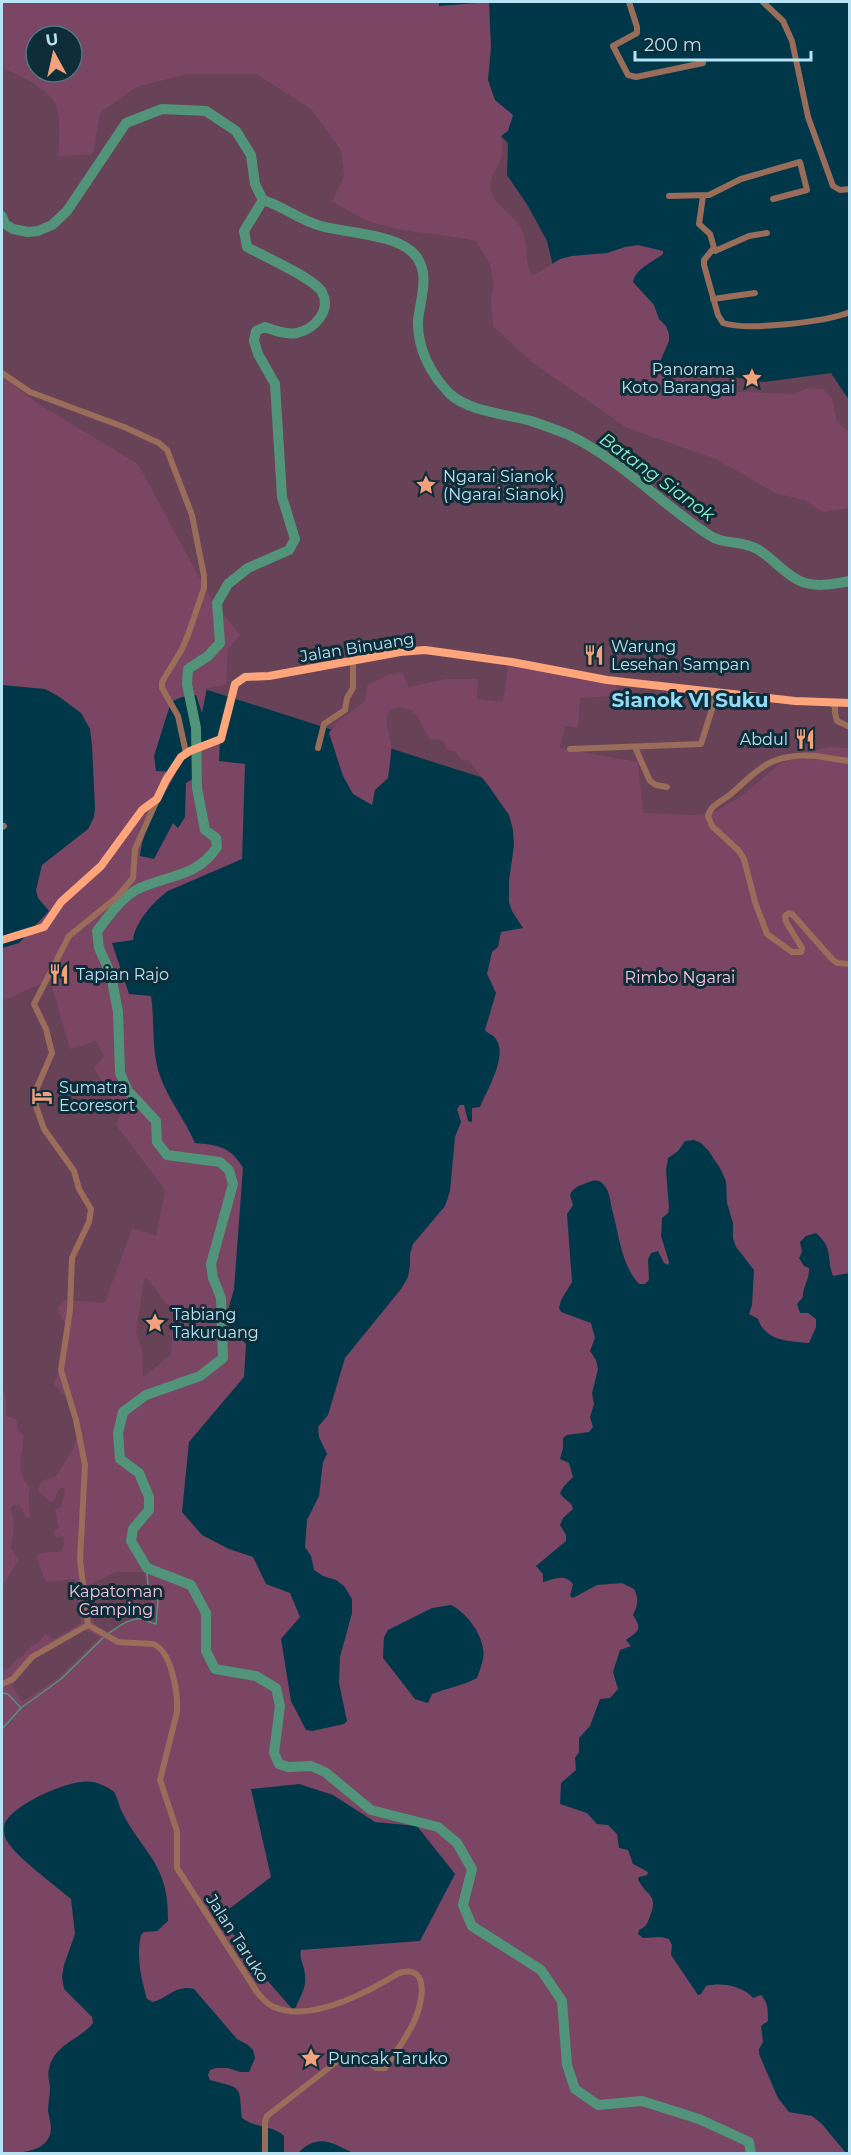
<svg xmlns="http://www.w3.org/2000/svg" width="851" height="2155" font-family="Montserrat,sans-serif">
<rect width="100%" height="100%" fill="#00384a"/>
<g fill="#684257" fill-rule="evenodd">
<path d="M2,2l488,123 18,18 -1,32 21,31 19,35 6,25 40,61 80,42h36l19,7 36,6 67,-9 18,27v424l-164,9 -117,-28 -442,-141 -124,-95zM36,36h36v36h-36z"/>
<polygon points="55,928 112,1075 216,1170 145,1572 157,1627 23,1711 2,1687 2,987"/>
</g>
<g fill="#7a4663" fill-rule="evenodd">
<path d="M2,2h437v4l50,-4 2,45 -3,33 7,20 18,15 -5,16 -7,5c0,6 2,14 1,19 -3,14 -16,23 -10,39 3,11 20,19 27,31 11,20 5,33 12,50l5,-1 24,-15 12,-3 35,-3 18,-6 13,-2 25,6v3c-10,8 -27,14 -30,28l21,23 5,14 7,7 3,8v7l-13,30 24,3 40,17 74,3 14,-6 15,1 9,9 5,24 12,10v76l-27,4 -18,-12 -29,-7 -59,-34 -89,-31 -94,-65 -40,-37 -2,-27 3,-14 -4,-21 -14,-23c-33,-8 -65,-7 -98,-17 -16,-4 -31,-15 -46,-22l12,-26 -3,-26 -30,-41 -55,-35h-69l-51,13 -36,26 -7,41 -35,2c1,-15 4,-43 -5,-56 -11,-14 -35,-26 -51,-32zM36,36h36v36h-36z"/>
<path d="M2,376l35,27 101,61 73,135 29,36 -12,14 -2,36 -19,3 -5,25 -6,-18 -14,2 -11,5 -17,54 2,15 20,1c-14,28 -33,53 -36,84l14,3 19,-36 5,5 7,-11 1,-34 10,-6 2,-29 22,-8 -1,21 26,3 -3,95 -74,32c-15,11 -33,31 -35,49l-21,3 17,51 22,2c4,26 0,54 9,80 8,23 25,44 35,67 24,2 36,4 48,25l-9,121 -8,29 3,9 17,17 -2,33 -55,65 -7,70 20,23 27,14 24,8 13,27 24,9 10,24 -19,22 10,62 15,29 6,1 32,-7 3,-3 -8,-38 1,-26 12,-44v-14l-8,-13 -8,-6 -13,-4 -9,-6 -3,-14 -6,-9 2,-27 12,-24 4,-34 4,-8 -8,-17 -1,-10 10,-12 17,-57 56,-69 7,-12 2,-12v-11l3,-10 32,-38 5,-15 5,-54 6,-15 -4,-13 3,-4h4l4,16 4,1v-14l8,-1c7,-17 28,-51 16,-68 -3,-5 -7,-4 -11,-9l11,-37 -9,-19 5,-22 6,-5 3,-15 22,-4 -11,-17 -3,-9v-21l5,-36 -1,-15 -4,-15 -21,-30 -19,-24 -8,-1 -6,-9 -8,-1c-6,-14 -3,-8 -18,-11l-11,-22 -6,-7c-35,-11 -25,15 -21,34 1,6 -2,27 -3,34l-13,12 -3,15 -19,-11 -10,-18 -14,-43 7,-10 29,-22 2,-15 18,-10 17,-4 7,15 36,-8h33l-1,20 26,3 5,-37 74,15 34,5 3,11 -39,2 -2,30 -13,-2 -5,22 78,14 5,51 49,2 21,-2 27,-16 40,-33 22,-11 28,-6 19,1v525l-16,3c-7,-19 1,-27 -17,-43l-10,3 -6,6 2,10 -3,6 5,8 5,2c1,11 -7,20 -6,29l-6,7 3,9h8l8,6v8l-7,16c-20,-2 -43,-1 -51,-24l-9,-5 3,-9 2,-35 -18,-23 -3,-9v-15l-6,-20 -1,-22 -6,-13 -12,-18 -7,-7 -7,-3 -9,1 -7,10 -10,7 -2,12 3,38 -1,5 -6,5 -1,18 8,26 -1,3 -4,-2 -6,-12 -7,2 -3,6 1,21 -4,4h-6c-17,-18 -20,-48 -26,-71 -3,-9 -2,-22 -11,-30 -5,-5 -12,-1 -18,1 -6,2 -11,4 -14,11l3,10 -6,9 5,68 -11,18 -2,8 2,4 30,11 4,15 -5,13 6,9 2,9 -6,24 2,11 -4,13 3,10 -4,5 -22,3 -4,3v10l-3,11 9,4 4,14 -9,9 -4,7c3,7 12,8 13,16l-10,9 -3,7 6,10v6l-30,25 7,8v8c11,-3 22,-9 30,2l-3,12 3,2 24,-13 25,-2 12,6c5,10 4,16 -1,26 10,15 5,16 -7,25l5,6 -11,4 -7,22 5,17 -8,9 -10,1 -10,27 -11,12v14l-4,6 1,12 -15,13 -1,21 27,9 10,11 11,1 9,9 2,14 9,2 5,14 15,8 -1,3 -8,2 -1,2c8,18 21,14 12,37 -3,8 -3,10 -11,14l-1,4 5,4 18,-1 8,2 3,6 -1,10 27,40 3,-1 5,-8c16,-4 37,0 47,12l8,-3c7,7 7,16 7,26l-7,5 2,16 -4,7v5l19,44 11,14 23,4 9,7 25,30 -491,1c-24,-12 -37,-21 -57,-1h-14v-17c-12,-11 -29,-8 -42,-18 -3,-34 1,-29 -32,-38l-2,-5 2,-5 6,-2h12l12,4h9l6,-14 -2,-8 -5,-5 -11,-6 -43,-50c-17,-5 -25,8 -41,13l-6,-3c-6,-21 -11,-42 -6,-64l3,-3 13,-1 11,-10c0,-16 -1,-30 -7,-45 -7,-20 -28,-41 -38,-62 -4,-7 -5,-16 -9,-22 -4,-4 -15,-9 -21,-10 -20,-5 -80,22 -88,41 -2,5 -1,13 2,18 9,16 49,45 64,58l4,35 -11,31 -2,12 2,12 28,28 1,6c-12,16 -39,21 -44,46 -2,6 1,13 1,19 0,7 -2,15 -2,23 1,6 3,12 3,18 -2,24 -32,24 -49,24v-485l3,3 12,-12 6,-3 7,-9 9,-5 6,-8 9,5 27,-16 -6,-44 -29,3 -10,-26c8,-7 20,-1 27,-7l1,-13 -9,1 -2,-5 6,-4 -4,-18 6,-3 4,-17 -3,-2 -4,2 -3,9 -5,3 -11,-10 -1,-3 4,-8 14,-5 17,-27 5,-16 -8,-32 -16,-17c4,-11 15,-38 15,-50 0,-10 -9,-16 -11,-25l6,-9 41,3 27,-75 24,8 9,-46 -49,-65 4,-12 -26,-45 10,-12 -8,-15 -26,8 -20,-69 -48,21v-53l17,-5 30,-32 -11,-13 -2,-8 6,-25 46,-36 6,-12 1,-9 -3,-63 -2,-16 -9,-16 -23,-17 -13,-7 -43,-4zM146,1278c10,8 14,22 23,27l4,11 -2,39 -28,22 -1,-27 -6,-17 7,-48zM116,1572h28l12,50 -4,1c-19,-10 -29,0 -45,10l-13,-10 -7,-37zM451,1605c17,8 36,35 32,54 -1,6 -4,13 -6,19 -15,8 -30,10 -45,16l-4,9 -13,-4 -32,-41 1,-21 4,-7 44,-22zM85,1630l15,7 -41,40 -37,25 -10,-17 22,-26 38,-24zM299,1784l34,11 42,27 42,4 38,48 -35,67 -119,9c-2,9 3,15 4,24 2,15 -6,24 -11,37l-28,-32 -23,-36 -21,-19 3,-12 46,-35 -20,-88z"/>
<path d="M2,1389l4,7v20l10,3 2,11 5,5c1,22 -10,33 7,53 -3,10 0,19 0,29l-3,2 -7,-13 -6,-1 -3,2 3,19 -3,22 7,12 -16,28z"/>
</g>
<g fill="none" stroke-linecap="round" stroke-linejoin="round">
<g stroke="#519479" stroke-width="1.5">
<path d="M109,1633c9,-6 21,-16 33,-14 5,1 8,4 14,5l2,-23 -10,-12 -1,-21"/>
<polyline points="2,1693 8,1694 21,1708 61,1679 103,1638"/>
<polyline points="2,1729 21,1708"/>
</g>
<g stroke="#519479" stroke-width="10">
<path d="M263,200l-19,31 3,16c16,9 67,31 75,45 10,19 -8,37 -25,41 -11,2 -22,-2 -32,-6l-9,4 -2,10 4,13 17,30 7,113 13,42 -6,11 -41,18 -20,16 -11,19 3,40 -12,13 -20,13 -1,15 9,44 1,60 8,42 11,8 1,9c-20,30 -46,27 -77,41 -18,8 -31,28 -43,43l2,17 12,27 7,37 2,61 8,18 28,30 1,21 10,13 53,7 9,8 4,14 -22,80 2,14 8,20 2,60 -23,18 -54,19 -23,17 -5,21 2,26 19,14 10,24v13l-16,19 -2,12 16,27 44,17 15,28v38l9,18 41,7 20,12 4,18 -6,47 5,11 9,3 23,-1 14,6 46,38 67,17 19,16 15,26 -9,36 9,21 69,44 21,31 5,64 8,24 23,16 44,-4 57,18 50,23 2,12"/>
<path d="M2,216l3,8 8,5 15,3 10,-1 14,-6 15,-14 59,-88 36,-14 44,2 30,20 15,24 4,29 8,16c20,6 38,21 58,26 24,7 77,8 94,29 16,19 5,44 3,66 -1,27 13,54 32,73 18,17 56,20 81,27 12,4 26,9 38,14 52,25 92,69 140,100 14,10 33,5 48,14 15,8 27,25 43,32 16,7 34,3 50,0"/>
</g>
<g stroke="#996d59" stroke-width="6">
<polyline points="629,2 637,27 637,33 613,46 628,75 636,77 703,63"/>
<polyline points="763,2 783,21 792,41 808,117 833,186 840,190 850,189"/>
<polyline points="669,196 709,195 741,179 800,162 807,190 773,199"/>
<polyline points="703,196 699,224 710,234 715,251 749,236 767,233"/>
<path d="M713,249l-9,11v5l14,50 5,8c24,8 103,-1 127,-11"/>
<polyline points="713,299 755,293"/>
<polyline points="2,373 30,392 124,427 159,443 167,450 192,515 204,576 204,588 188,635 182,649 162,682 162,688 178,716 186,753"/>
<polyline points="830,703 835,706 835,713 837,721 850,727"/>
<polyline points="635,747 650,781 656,785 667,787"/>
<polyline points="318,748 324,724 345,710 347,698 353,688 353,660"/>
<polyline points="570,749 701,744 717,693"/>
<path d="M850,761c-11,-1 -22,-3 -33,-5 -44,-4 -56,11 -86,38 -8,7 -20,10 -23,22l4,10 27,25 5,8 11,43 12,32 25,18h9l1,-4 -16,-26 -1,-6 4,-3 4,2 39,44 5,4 13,1"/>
<path d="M157,800l-22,49 -2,29 -16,19 -48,39 -35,68 12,25 6,24 -16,37v16l8,23 30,42 5,18 12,20 -2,13 -17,36 -2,52 -9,60 15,50 9,45 -5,95 8,65 30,17 35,2c19,7 25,50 24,68l-17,68 17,51v37l80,124c5,6 9,12 17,15 37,16 94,-15 125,-34 34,-10 22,35 14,51 -8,15 -18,30 -28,44h-9c-11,-8 -18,-19 -32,-12l-77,60 -2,6v32"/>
<polyline points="2,827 4,826"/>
<polyline points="2,1684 13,1679 32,1657 88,1625"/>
</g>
<polyline stroke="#ffa57c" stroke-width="8" points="2,940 44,927 61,902 101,866 142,810 157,799 166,780 181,757 190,751 221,739 235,684 245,677 269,676 400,652 425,650 512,662 607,680 795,701 850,703"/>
</g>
<defs>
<g id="sight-bare" transform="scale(1.62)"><path d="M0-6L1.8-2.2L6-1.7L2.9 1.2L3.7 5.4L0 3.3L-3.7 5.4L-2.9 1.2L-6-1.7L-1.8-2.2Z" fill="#f1a17c" stroke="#0e2d38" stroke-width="2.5" paint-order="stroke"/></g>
<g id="restaurant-bare" transform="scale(1.62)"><path d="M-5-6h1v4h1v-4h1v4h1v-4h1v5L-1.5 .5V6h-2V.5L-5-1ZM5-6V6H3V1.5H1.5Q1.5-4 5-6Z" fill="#f1a17c" stroke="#0e2d38" stroke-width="2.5" paint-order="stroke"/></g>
<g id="hotel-bare" transform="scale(1.62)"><path d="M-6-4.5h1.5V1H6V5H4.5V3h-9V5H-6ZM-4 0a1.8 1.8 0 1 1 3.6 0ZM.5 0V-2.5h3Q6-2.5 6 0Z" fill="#f1a17c" stroke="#0e2d38" stroke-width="2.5" paint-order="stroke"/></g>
</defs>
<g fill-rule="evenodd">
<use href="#sight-bare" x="752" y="378"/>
<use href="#sight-bare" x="426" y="485"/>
<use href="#restaurant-bare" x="594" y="655"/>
<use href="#restaurant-bare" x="805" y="739"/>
<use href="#restaurant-bare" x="59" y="974"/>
<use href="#hotel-bare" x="42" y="1096"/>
<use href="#sight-bare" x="155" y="1323"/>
<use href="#sight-bare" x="311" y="2058"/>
</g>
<g text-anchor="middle" stroke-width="6" stroke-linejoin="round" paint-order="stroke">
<g font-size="16" fill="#b8e3f5" stroke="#0e2d38" text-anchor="start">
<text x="735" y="375" text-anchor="end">Panorama<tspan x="735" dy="18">Koto Barangai</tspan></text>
<text x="443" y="482">Ngarai Sianok<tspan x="443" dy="18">(Ngarai Sianok)</tspan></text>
<text x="611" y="652">Warung<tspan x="611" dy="18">Lesehan Sampan</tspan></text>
<text x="788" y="745" text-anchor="end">Abdul</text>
<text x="76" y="980">Tapian Rajo</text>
<text x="59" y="1093">Sumatra<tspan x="59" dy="18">Ecoresort</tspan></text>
<text x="172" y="1320">Tabiang<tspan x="172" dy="18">Takuruang</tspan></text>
<text x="328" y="2064">Puncak Taruko</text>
</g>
<g font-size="16" fill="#b8e3f5" stroke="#0e2d38">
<text transform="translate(357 647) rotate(-9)" y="6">Jalan Binuang</text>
<text transform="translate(238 1938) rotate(57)" y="6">Jalan Taruko</text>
</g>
<g font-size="16" fill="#f7c4df" stroke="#0e2d38">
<text x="680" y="983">Rimbo Ngarai</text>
<text x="116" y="1597">Kapatoman<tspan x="116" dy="18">Camping</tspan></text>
</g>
<g font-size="18" font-style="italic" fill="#8cf0c7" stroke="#0e2d38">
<text transform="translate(657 477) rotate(36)" y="6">Batang Sianok</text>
</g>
<g font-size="20" font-weight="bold" fill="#92daf6" stroke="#0e2d38">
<text x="690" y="707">Sianok VI Suku</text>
</g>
</g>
<rect width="851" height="2155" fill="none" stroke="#b8e3f5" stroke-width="6"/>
<g transform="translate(54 54) rotate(352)"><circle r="28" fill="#0e2d38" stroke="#527684" stroke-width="1.5"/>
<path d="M0-4.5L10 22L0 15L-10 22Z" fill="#f1a17c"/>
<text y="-9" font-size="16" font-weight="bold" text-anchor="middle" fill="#b8e3f5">U</text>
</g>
<path d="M635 51v9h176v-9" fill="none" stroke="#b8e3f5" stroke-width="3"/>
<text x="644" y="51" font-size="18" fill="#b8e3f5" stroke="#0e2d38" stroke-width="4.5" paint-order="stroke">200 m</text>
</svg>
